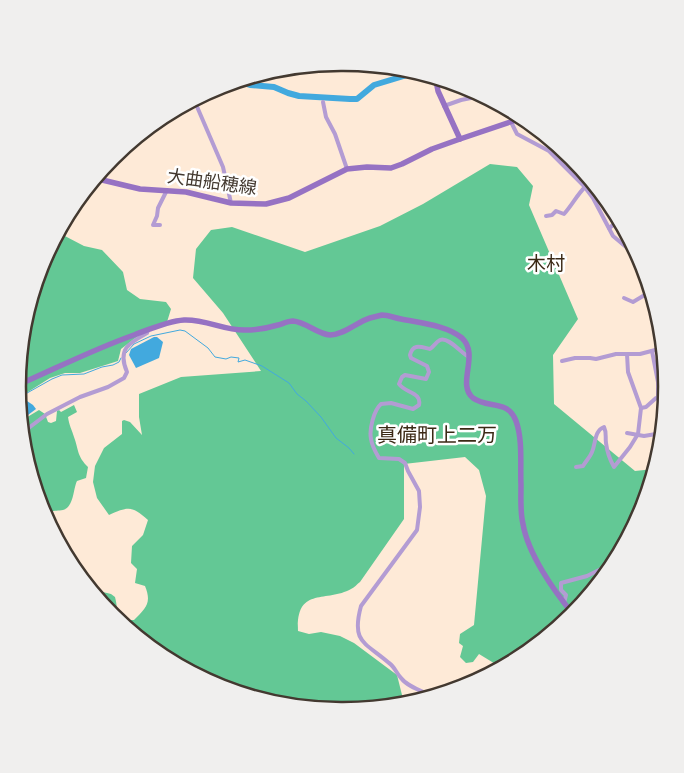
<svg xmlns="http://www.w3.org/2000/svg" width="684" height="773" font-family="Karla,'Noto Sans JP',sans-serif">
<rect width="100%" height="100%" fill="#feead7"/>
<g fill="#63c895">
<path d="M490,164l27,3 16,19 -4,19 49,114 -25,36 1,49 81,67 19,-2 -12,42 -71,105 -74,49 -18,-11 -6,8 -7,1 -6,-6 3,-11 -4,-3 1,-9 14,-9 12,-129 -7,-26 -14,-13 -61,7v55l-44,63c-3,2 -6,6 -9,7 -25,14 -55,-3 -53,42l11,3 12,-2 19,4 14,7 43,32 6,24 -61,12 -124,-25 -106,-70 -15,-24 2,-1 12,3 4,3c4,15 -1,23 19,23 12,-12 18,-17 11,-34l-10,-3 2,-14 -6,-6 1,-17 11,-11 5,-15c-16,-14 -19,-14 -39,-5l-12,-17 -4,-16 2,-16 9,-18 18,-14v-13l2,-1 6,2 12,13 -3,-18v-23l42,-17 80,-6 -38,-58 -30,-35 3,-29 15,-19 21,-3 73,25 75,-26 43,-22z"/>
<polygon points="61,234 84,246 102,250 123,272 127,290 140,299 166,302 171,309 167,322 142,333 121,349 118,361 80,373 65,373 50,378 20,397 18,386 42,262"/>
<path d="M74,405l3,7 -9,5c1,8 4,13 6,20 5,14 3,19 14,30l-2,11 -9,3c-4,8 -3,26 -14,29 -5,1 -8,0 -13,2 -3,7 2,10 4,16l-12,-18 -18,-91 15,-9 6,4 3,8 3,1 5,-2 1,-10 2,-1 2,2z"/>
</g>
<g fill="#42a9de">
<polygon points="154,337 157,337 163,342 159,358 136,368 129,355 131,349"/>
<polygon points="24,399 33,405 36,409 24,418 20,400"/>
</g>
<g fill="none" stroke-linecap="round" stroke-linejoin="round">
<g stroke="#42a9de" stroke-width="1">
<polyline points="126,353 134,344 151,336 180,330 185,331 208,348 215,357 226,359 231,357 239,358 238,362 245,360 262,366 289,383 297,394 306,401 321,417 336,438 349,448 354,454"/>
<polyline points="20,397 52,379 62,375 84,374 102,367 113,365 119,362 121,358"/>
</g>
<polyline stroke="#42a9de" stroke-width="6" points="240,82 250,85 274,87 288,93 299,96 350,99 357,99 374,85 407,75"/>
<g stroke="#b39cd3" stroke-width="4">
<polyline points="195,102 223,167 231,203"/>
<polyline points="323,102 326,117 335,134 347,169"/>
<polyline points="444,106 461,100 481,96"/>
<polyline points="511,122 517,134 549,151 584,186 593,198 613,236 638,257"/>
<path d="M546,216l6,-1 4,-4 8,3c8,-9 13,-19 21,-27"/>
<polyline points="160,225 153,225 157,216 158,208 167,190"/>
<polyline points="609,228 616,223"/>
<polyline points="624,298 633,302 648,293"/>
<polyline points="659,349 640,354 627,354 628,372 641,408 646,407 656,398 665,398"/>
<polyline points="652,351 658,382 658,398"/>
<polyline points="562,361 575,358 590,358 596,359 616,354 627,354"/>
<path d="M26,430l21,-16 33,-17 28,-10 16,-9 3,-6c-10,-23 2,-29 20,-39l1,-3"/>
<polyline points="627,433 644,436 662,433"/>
<path d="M576,467l7,-1c3,-5 7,-9 9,-14 4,-9 2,-21 12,-25 3,6 1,10 2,16 1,8 4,17 8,24l16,-20 8,-13 3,-26"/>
<polyline points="564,603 566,595 561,590 561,583 587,576 603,568"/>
<path d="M428,694c-9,-4 -21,-8 -27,-16 -5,-5 -6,-11 -12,-15 -24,-21 -38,-20 -28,-57l56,-76 3,-23 -1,-16 -11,-20 -3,-8 -6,-4 -20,-1c-3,-5 -7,-12 -8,-19 -2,-10 3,-29 10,-35l10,-1 22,6 6,-4c3,-13 -14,-12 -20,-21l3,-7 3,-2 21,4 3,-7 -2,-6 -16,-8 -1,-3c3,-12 11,-8 20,-6 4,-3 6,-7 10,-9 8,-4 21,13 29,17"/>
</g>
<g stroke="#9672c3" stroke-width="5.5">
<polyline points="436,81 438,91 460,139"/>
<polyline points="98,179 140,189 186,192 231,203 266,204 289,198 347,169 367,167 391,168 402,164 432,149 460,139 516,120"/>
<path d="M18,385c39,-17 76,-36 116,-50 16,-6 34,-14 50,-15 22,-1 41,11 62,10 10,0 22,-2 32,-5 4,-1 10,-4 15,-4 13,1 24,13 37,14 14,0 27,-13 40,-17 4,-1 8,-2 12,-3 6,0 13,3 19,4 19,4 45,6 61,19 18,17 -6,46 11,60 15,11 35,1 43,23 7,19 4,44 5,64 0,13 -1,27 2,39 5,30 31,67 50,90"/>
</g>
</g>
<g text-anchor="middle" stroke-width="5" stroke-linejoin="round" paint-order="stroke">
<g font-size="18" fill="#433930" stroke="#fff">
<text transform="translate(212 182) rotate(8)" y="6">大曲船穂線</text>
</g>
<g font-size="19" fill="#3b2915" stroke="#fff">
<text x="546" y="270">木村</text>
</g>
<g font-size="20" fill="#3b2915" stroke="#fff">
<text x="437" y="442">真備町上二万</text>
</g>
</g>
<path d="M0 0H684V773H0ZM341 71H343A315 315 0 0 1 658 386V387A315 315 0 0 1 343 702H341A315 315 0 0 1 26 387V386A315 315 0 0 1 341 71Z" fill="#f0efee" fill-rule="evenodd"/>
<path fill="none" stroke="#433930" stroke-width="2.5" d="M341 71H343A315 315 0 0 1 658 386V387A315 315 0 0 1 343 702H341A315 315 0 0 1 26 387V386A315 315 0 0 1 341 71Z"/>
</svg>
